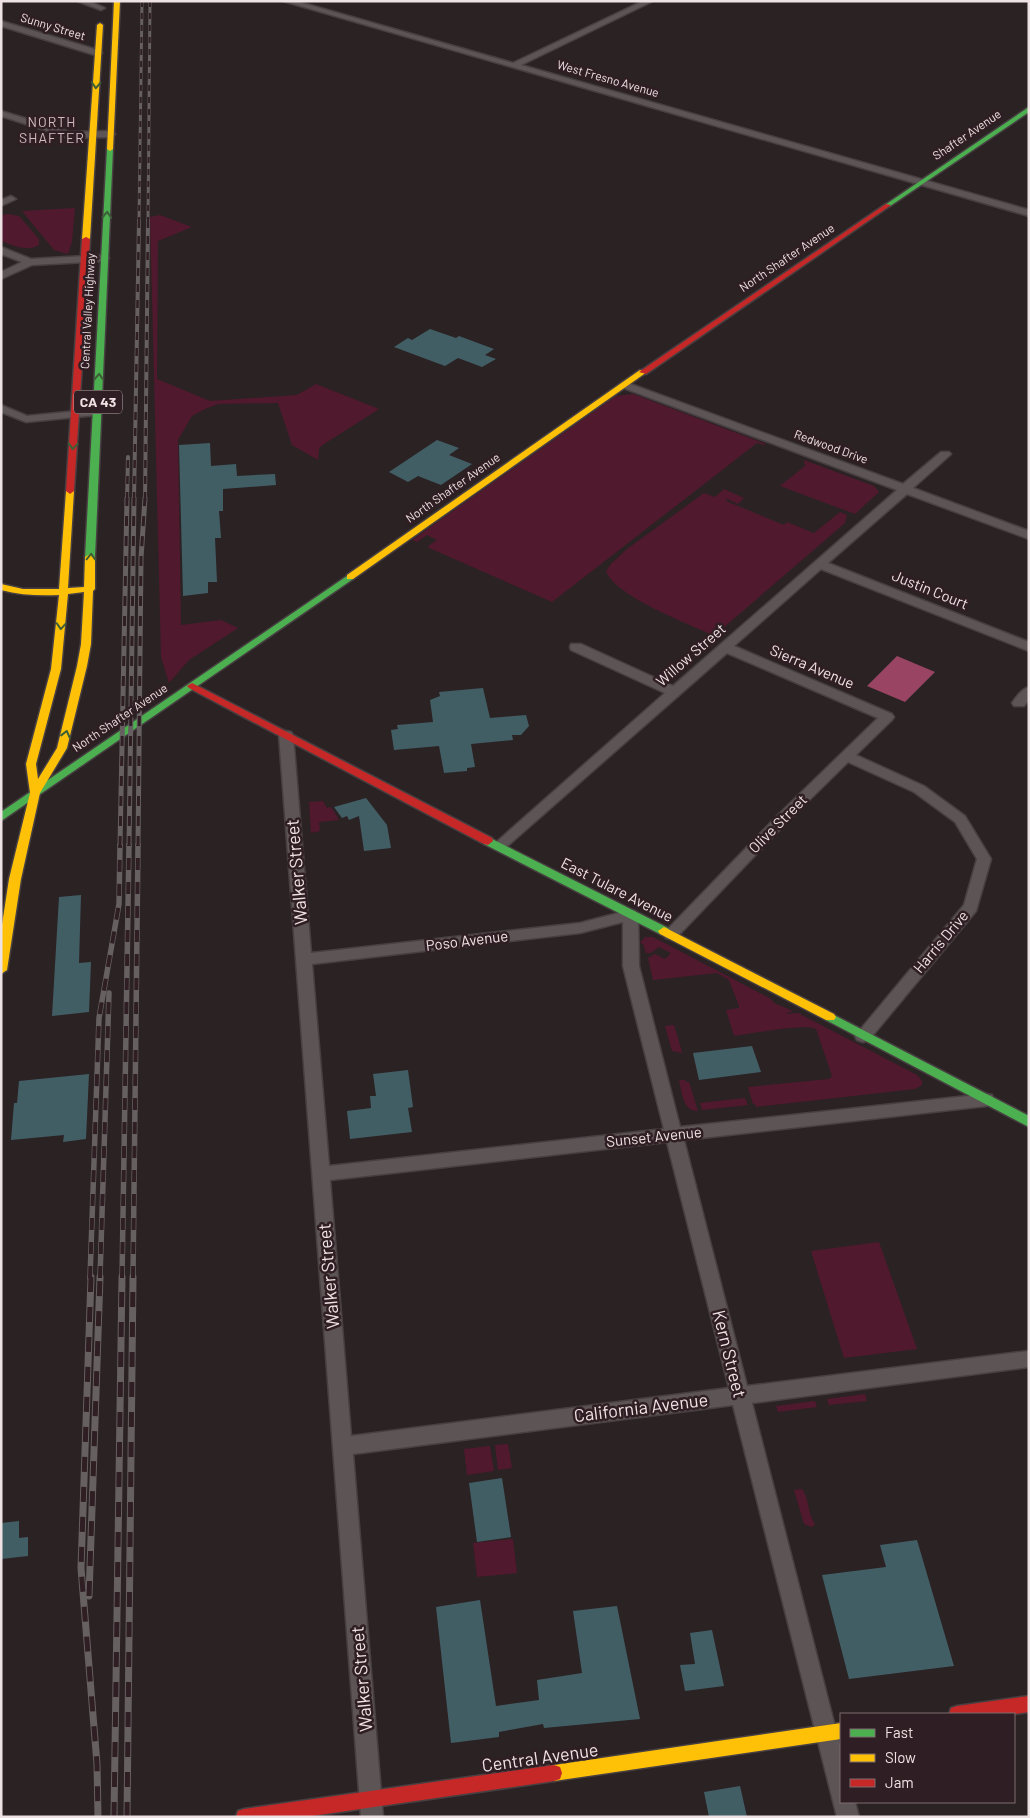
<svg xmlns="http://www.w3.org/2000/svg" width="1030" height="1818" font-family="Barlow,sans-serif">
<rect width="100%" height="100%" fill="#2b2224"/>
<g fill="#50192e">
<polygon points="75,208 72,242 68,254 54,250 22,211"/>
<path d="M8,214l11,2 20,23v6c-12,7 -25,1 -38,-4v-26z"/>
<polygon points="160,215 192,227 158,241 157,379 210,401 297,395 316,384 379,409 321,446 319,449 318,460 292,445 278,403 218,404 205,409 192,416 178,440 181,625 221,620 238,628 189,660 169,683 161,657 150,217"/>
<polygon points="633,394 766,444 764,445 757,443 552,602 427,547 437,540 427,535 417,542 412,540 616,396"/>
<polygon points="804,460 874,486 879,492 855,514 780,486 805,466"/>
<path d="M724,489l20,9 -6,6 -11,-5 -1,2 58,24 3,-3 27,11 26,-21 7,3 -2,8 -131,113c-24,-12 -100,-40 -108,-65l5,-7 16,-15 77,-56 11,4z"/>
<polygon points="323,801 327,808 331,807 339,820 319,822 320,831 311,833 309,802"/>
<path d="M645,937h8l118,62 3,4 19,8 -8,3 13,-1 119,62 5,6v4l-7,4 -159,18 -1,-3h-2l-5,-17 81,-8 3,-3 -16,-47c-9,-6 -67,5 -82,7l-8,-26 13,-2v-2l-10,-26 -12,-7 -64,7 -5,-22 7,-4 10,5 6,-6 -12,-6 -8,6h-5l-3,-9 -3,-1z"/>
<polygon points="674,1025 682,1052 682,1053 672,1051 665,1026"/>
<path d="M679,1080h6l1,2h3l9,29c-16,0 -16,-19 -19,-31z"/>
<polygon points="745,1098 748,1105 702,1110 700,1103"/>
<polygon points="879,1242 917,1349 844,1358 811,1251"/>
<polygon points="865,1394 867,1401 829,1405 827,1399"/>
<polygon points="815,1401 817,1407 778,1412 776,1406"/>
<polygon points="508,1444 512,1468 498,1470 495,1445"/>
<polygon points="490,1446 494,1471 467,1475 464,1449"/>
<path d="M802,1489c8,11 5,24 13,35l-3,3 -8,-3 -10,-34z"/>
<polygon points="513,1539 517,1573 477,1577 473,1543"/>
</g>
<polygon fill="#994462" points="897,656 935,672 905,702 867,686"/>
<g fill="#425e65">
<polygon points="430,329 456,338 459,336 494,349 485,355 496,359 482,367 458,358 445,366 394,347 408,338 412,340"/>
<polygon points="437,440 459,448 449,455 472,464 441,485 418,476 408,482 389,472"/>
<polygon points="210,443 211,466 236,464 237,476 275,474 276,485 223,489 223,511 219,511 221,538 215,538 217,582 208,582 208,593 183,596 179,445"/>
<polygon points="483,688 490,718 526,715 529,726 521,735 512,735 513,740 471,744 475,767 467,768 467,771 444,773 439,746 394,750 391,730 398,729 397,725 433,722 430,700 440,696 439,692"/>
<polygon points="366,798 387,825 391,848 364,851 359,816 349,820 347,816 342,818 334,807"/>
<polygon points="81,895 79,963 91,962 89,1012 52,1016 59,897"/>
<polygon points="752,1046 761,1072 699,1080 693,1053"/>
<polygon points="408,1070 413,1107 408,1108 412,1132 350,1139 347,1111 371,1108 370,1096 376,1096 373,1074"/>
<polygon points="89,1074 86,1139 63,1142 64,1135 11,1140 14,1103 17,1103 19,1081"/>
<polygon points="502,1478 511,1537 477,1542 469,1483"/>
<polygon points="19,1521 19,1538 28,1537 28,1556 1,1559 1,1523"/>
<polygon points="917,1540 954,1666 849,1679 822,1575 886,1567 880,1545"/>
<polygon points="480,1600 496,1706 539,1700 537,1680 582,1673 573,1611 617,1606 640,1719 544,1728 543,1724 499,1732 499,1737 451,1743 436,1607"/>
<polygon points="712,1630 724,1686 685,1691 680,1665 695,1664 690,1633"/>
<polygon points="740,1786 747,1817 709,1817 704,1792"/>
</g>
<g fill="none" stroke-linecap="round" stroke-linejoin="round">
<g stroke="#473f41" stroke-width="3">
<g id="street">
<polygon points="77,1 89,1 105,8 101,10"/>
<polygon points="283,1 296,1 513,63 643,1 653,1 521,65 1029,210 1029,216"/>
<polygon points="1,21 101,51 102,53 95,55 1,26"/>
<polygon points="1,111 70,132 111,131 115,134 111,137 69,138 1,116"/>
<polygon points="11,196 16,199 1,206 1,200"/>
<polygon points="1,247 31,259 104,255 109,258 104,261 32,265 1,279 1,272 22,262 1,254"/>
<polygon points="625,382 903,484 941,452 949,452 951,454 949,456 913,488 1029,531 1029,539 907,494 828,563 1029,642 1029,651 821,569 734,646 892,714 894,717 892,720 856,755 924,786 965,816 991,859 976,911 869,1040 863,1042 857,1040 855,1036 964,905 977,859 955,822 914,792 848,762 788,821 676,938 671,939 666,938 663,934 778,815 878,718 727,653 504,849 494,849 492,846 665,693 571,650 570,647 571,644 581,644 673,686 897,490 621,387 620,385"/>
<polygon points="1,405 27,416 97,409 102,412 97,415 26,422 1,412"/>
<path d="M1029,687v13l-5,6h-10l-2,-3c4,-6 10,-14 17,-16z"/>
<path d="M286,731l5,1 2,3 18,218 269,-30 50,-13 5,1 3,4 1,51 41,161 306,-33 6,1 2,5 -2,5 -6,1 -302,34 63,246 282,-35v16l-277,36 89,347v52h14l4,15h-22l-104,-412 -380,49 30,363h-22l-82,-1082 2,-3zM623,922v44l41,163 -335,37 -17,-202 268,-31zM667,1142l62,246 -378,48 -21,-256z"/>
</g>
</g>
<g stroke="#473f41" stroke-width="3">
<g id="fast">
<polygon points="1029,107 1029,112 890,206 885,205"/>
<polygon points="110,147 113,149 95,557 90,560 85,557 107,149"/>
<polygon points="350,574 355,577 353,579 1,821 1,812"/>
<polygon points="488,837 668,928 670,931 668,934 660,934 484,844 483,841"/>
<polygon points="830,1013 1029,1116 1029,1127 826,1020 824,1017 826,1014"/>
</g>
</g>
<g stroke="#473f41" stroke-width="3">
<g id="slow">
<polygon points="114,1 120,1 113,149 110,151 107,149"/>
<polygon points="100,23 103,25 90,239 86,241 82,239 97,25"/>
<polygon points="640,370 647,372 353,579 347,579 347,575"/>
<path d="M70,488l4,3 -6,97 16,-1 1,-30 5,-3 5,3v32l-2,2 -2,53 -4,22 -20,82 -27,45 -19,86 -14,91 -6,4v-43l8,-52 21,-86 -4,-29 25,-95 8,-74c-20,1 -39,0 -58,-5v-6l22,5h36l7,-98zM84,592l-3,52 -4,22 -20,82 -19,31 -2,-15 25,-95 7,-75z"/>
<polygon points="664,927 834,1014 836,1017 834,1020 826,1020 660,934 658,931"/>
<polygon points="841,1723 841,1739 554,1781 548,1779 546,1773 548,1767 554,1765"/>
</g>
</g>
<g stroke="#473f41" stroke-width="3">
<g id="jam">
<polygon points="886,204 891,205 646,374 639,372"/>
<polygon points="86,237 90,239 74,491 70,494 66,491 82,239"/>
<polygon points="192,683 492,838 493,841 488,845 484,844 189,688 187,686"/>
<polygon points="1029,1696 1029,1712 1014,1714 949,1714 951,1708 957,1706"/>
<polygon points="554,1765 560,1767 562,1773 560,1779 554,1781 305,1817 236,1817 238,1811 244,1809"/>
</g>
</g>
<use href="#street" fill="#5d5456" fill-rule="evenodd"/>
<use href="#fast" fill="#4caf50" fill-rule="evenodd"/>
<use href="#slow" fill="#ffc107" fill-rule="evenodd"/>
<use href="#jam" fill="#c62828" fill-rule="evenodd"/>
<g stroke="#666061" stroke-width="3">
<g id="rail-far4">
<polyline points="139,223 142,1"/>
<polyline points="148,223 150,1"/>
</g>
</g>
<g stroke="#666061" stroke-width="4">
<g id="rail-far3">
<polyline points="127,500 128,457"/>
<polyline points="134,500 139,221"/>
<polyline points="145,500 148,221"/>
</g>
</g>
<g stroke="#666061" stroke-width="5">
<g id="rail-far2">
<polyline points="120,846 127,498"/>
<polyline points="129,846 134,498"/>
<polyline points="138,846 141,558 145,498"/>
</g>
</g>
<g stroke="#666061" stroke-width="5.5">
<g id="rail-far1">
<polyline points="90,1278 99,1018 119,904 120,845"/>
<polyline points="100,1278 109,993"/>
<polyline points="122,1278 129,845"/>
<polyline points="133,1278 138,845"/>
</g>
</g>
<g stroke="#666061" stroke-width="7">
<g id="rail">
<polyline points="91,1277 81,1568 97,1764 98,1817"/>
<polyline points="89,1596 100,1277"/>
<polyline points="114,1817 122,1277"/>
<polyline points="127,1817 133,1277"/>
</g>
</g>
<use href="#rail-far4" stroke="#2f1e23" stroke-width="2" stroke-dasharray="6" stroke-linecap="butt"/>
<use href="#rail-far3" stroke="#2f1e23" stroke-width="2.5" stroke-dasharray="8" stroke-linecap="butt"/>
<use href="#rail-far2" stroke="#2f1e23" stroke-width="3" stroke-dasharray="10" stroke-linecap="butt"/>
<use href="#rail-far1" stroke="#2f1e23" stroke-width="4" stroke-dasharray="12" stroke-linecap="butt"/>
<use href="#rail" stroke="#2f1e23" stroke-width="5" stroke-dasharray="15" stroke-linecap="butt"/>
</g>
<defs><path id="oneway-chevron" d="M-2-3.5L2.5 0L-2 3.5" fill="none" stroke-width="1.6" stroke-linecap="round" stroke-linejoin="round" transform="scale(1.25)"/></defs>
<g stroke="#3c5f37">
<use href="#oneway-chevron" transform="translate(96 85) rotate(93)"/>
<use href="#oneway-chevron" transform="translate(107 215) rotate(-87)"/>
<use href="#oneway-chevron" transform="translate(99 377) rotate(-87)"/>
<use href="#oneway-chevron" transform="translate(73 446) rotate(94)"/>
<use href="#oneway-chevron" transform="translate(91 557) rotate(-88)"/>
<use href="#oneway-chevron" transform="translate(61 626) rotate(94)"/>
<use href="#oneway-chevron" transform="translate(66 734) rotate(-76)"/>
</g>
<g text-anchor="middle" stroke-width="5" stroke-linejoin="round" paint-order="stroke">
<g font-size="12" fill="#efe2e5" stroke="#2f1e23">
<text transform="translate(53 27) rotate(17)" y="4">Sunny Street</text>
<text transform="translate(608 79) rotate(16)" y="4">West Fresno Avenue</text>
<text transform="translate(967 135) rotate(-34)" y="4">Shafter Avenue</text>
<text transform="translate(787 258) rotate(-34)" y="4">North Shafter Avenue</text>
<text transform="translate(88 311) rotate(-87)" y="4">Central Valley Highway</text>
<text transform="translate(831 447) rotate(20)" y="4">Redwood Drive</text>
<text transform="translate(453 488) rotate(-35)" y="4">North Shafter Avenue</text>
<text transform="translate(120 718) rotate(-34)" y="4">North Shafter Avenue</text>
</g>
<g font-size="14" letter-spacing="1" fill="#d1bac0" stroke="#2f1e23">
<text x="52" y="127">NORTH<tspan x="52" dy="16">SHAFTER</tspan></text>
</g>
<rect fill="#2f1e23" stroke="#b5a7ab" stroke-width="1" x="74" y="390.5" width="48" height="23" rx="4"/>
<g font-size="14" font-weight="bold" fill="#efe2e5">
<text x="98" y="407">CA 43</text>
</g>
<g font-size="15" fill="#efe2e5" stroke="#2f1e23">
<text transform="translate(930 590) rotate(22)" y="5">Justin Court</text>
<text transform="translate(691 655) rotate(-41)" y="5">Willow Street</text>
<text transform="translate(812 667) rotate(23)" y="5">Sierra Avenue</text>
<text transform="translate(778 824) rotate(-45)" y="5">Olive Street</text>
<text transform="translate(617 890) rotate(27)" y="5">East Tulare Avenue</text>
<text transform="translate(467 941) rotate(-7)" y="5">Poso Avenue</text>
<text transform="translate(941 942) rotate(-50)" y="5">Harris Drive</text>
<text transform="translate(654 1137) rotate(-6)" y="5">Sunset Avenue</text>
</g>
<g font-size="18" fill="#efe2e5" stroke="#2f1e23">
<text transform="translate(297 872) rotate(-95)" y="6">Walker Street</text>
<text transform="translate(329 1276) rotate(-95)" y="6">Walker Street</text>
<text transform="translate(729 1354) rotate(76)" y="6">Kern Street</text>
<text transform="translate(641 1408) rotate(-7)" y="6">California Avenue</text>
<text transform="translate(362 1679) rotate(-95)" y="6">Walker Street</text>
<text transform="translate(540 1758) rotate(-8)" y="6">Central Avenue</text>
</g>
</g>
<rect width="1030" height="1818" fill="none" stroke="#efe2e5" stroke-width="5"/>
<rect x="840" y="1713" width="175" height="90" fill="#2f1e23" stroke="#7c6c71"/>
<rect x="850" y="1729" width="25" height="8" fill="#4caf50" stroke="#7c6c71"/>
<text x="885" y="1738" font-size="15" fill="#efe2e5">Fast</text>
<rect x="850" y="1754" width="25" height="8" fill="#ffc107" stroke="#7c6c71"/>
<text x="885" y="1763" font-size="15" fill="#efe2e5">Slow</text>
<rect x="850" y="1779" width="25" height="8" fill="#c62828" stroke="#7c6c71"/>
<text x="885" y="1788" font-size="15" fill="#efe2e5">Jam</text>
</svg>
